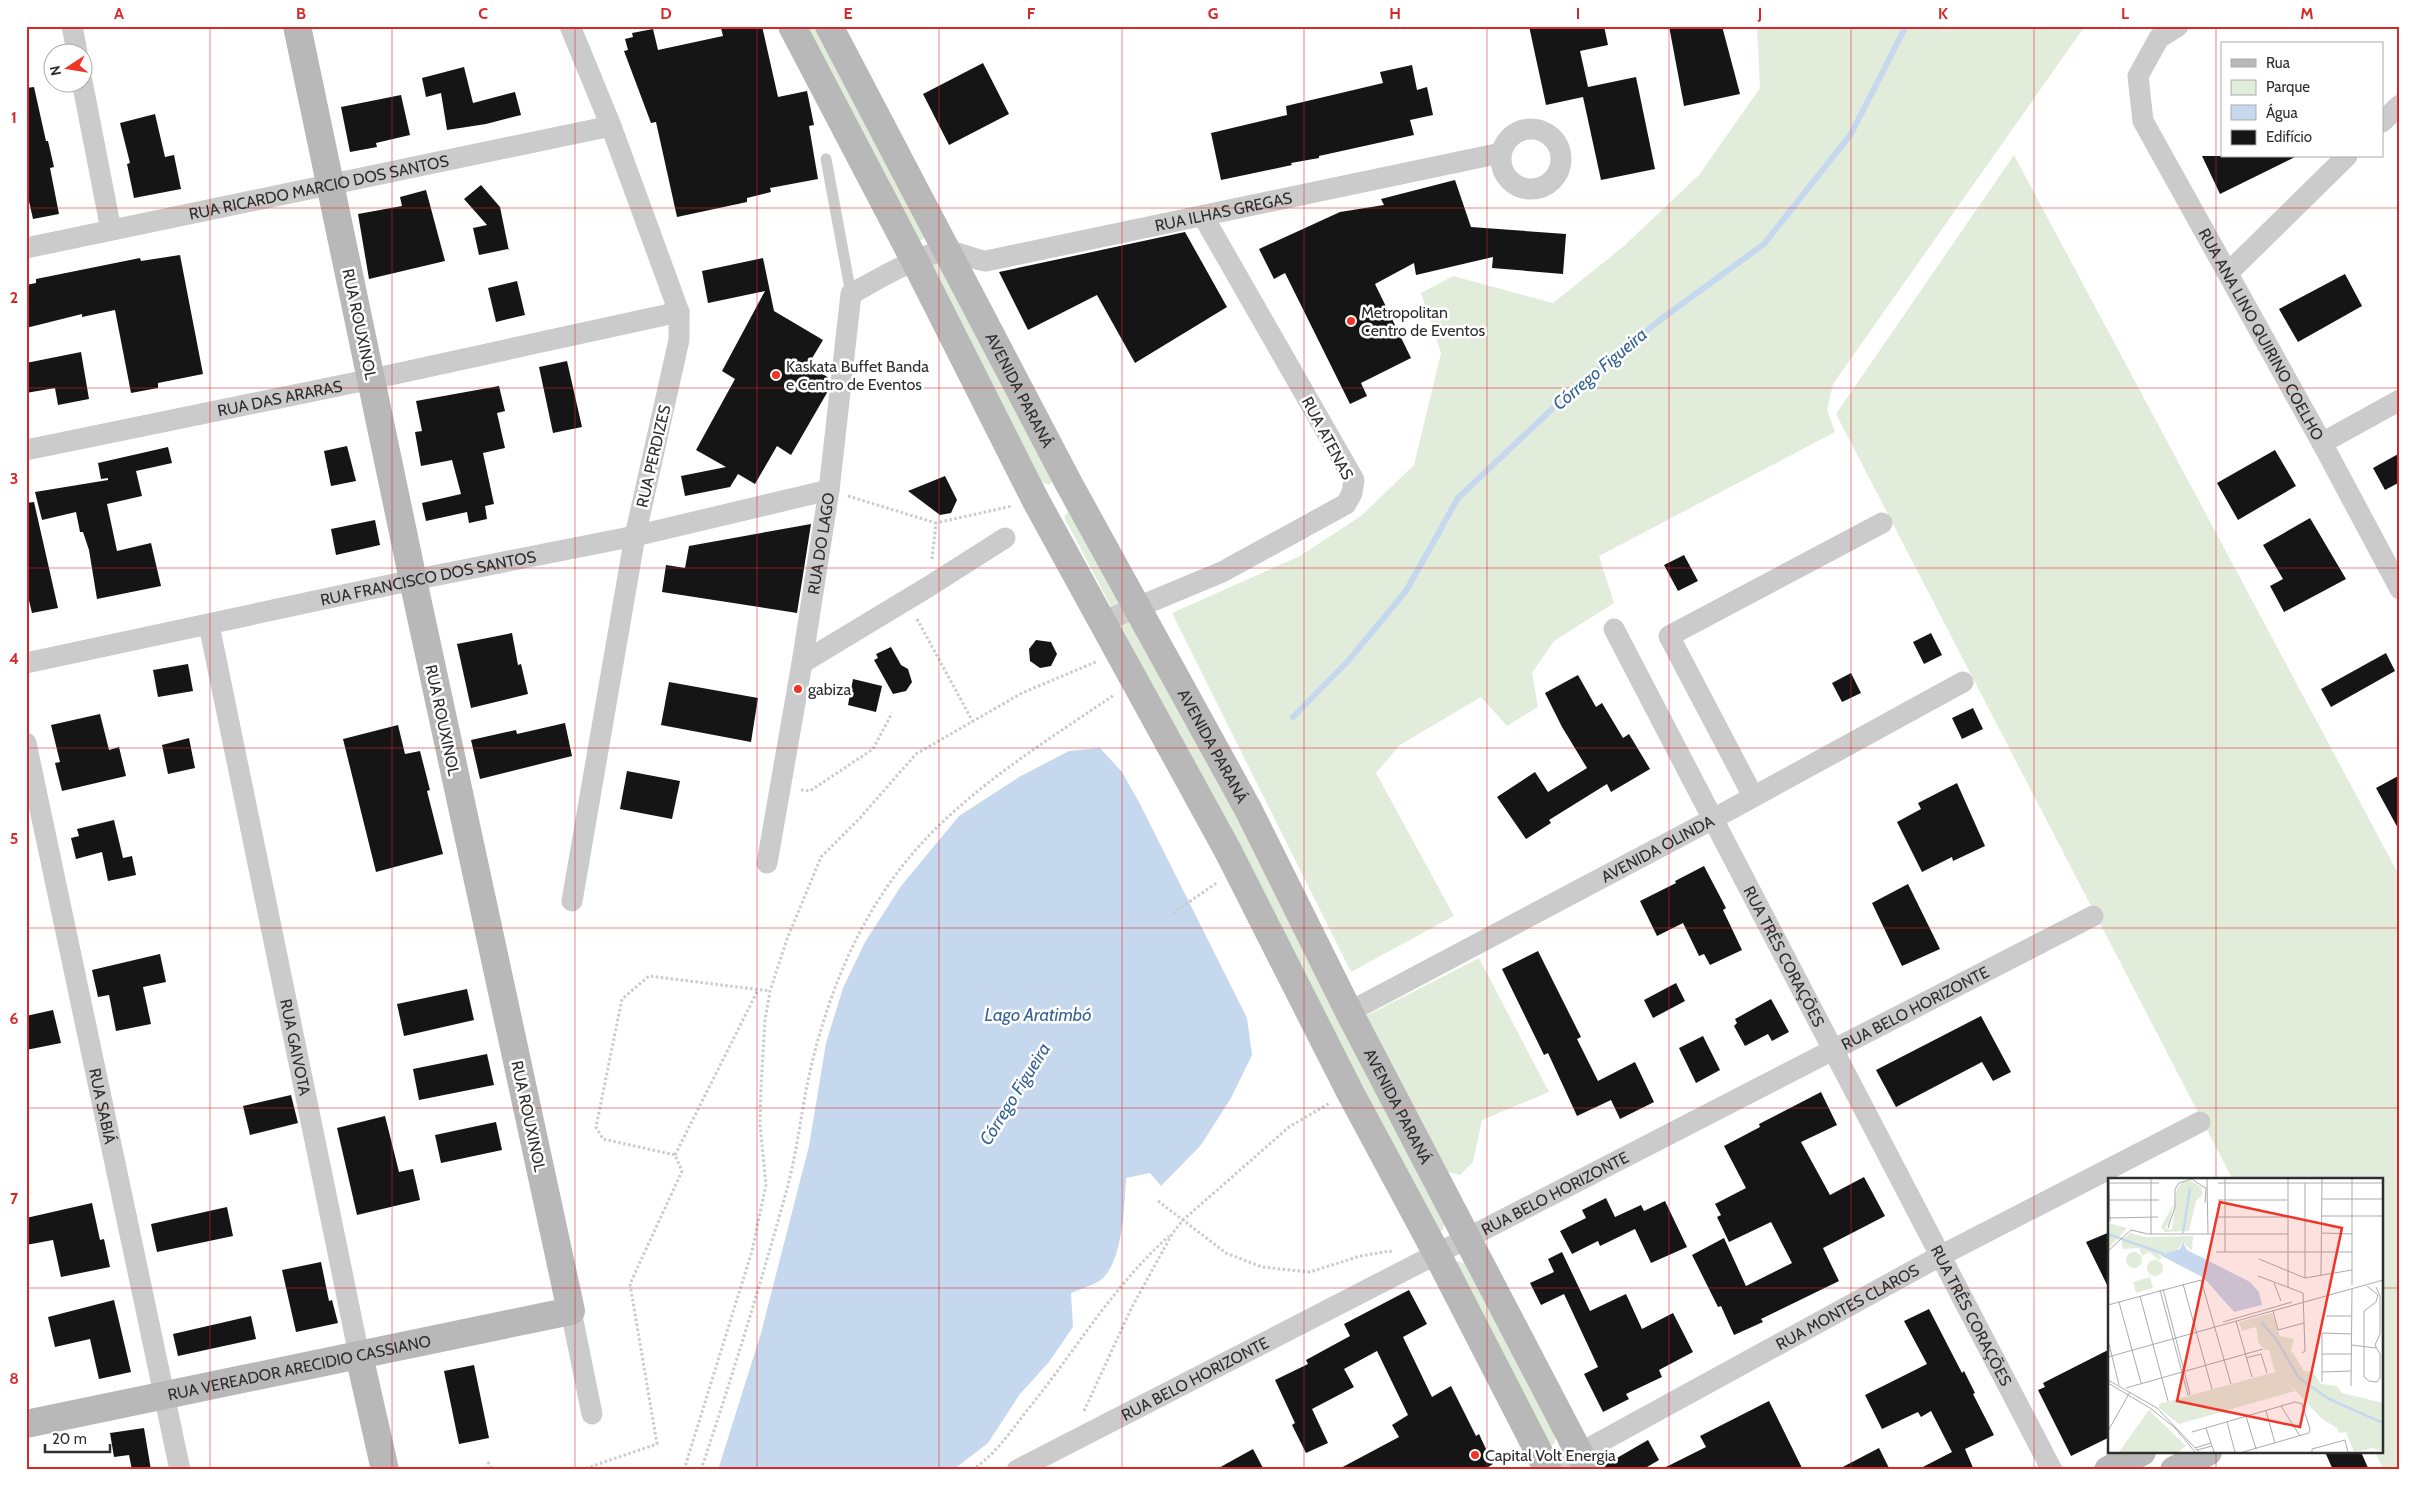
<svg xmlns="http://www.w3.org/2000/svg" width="2426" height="1496" font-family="Cabin,sans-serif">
<rect width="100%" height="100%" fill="#fff"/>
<g fill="#e2ecdb">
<polygon points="806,26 819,26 926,238 919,241"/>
<polygon points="1757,26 2085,26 1833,384 1827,410 1835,432 1599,556 1614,603 1554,641 1532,673 1538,707 1507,726 1481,697 1400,745 1376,773 1454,916 1351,972 1172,613 1300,556 1361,516 1414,465 1441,353 1421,293 1453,276 1553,303 1624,246 1699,175 1760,88"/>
<polygon points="2014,155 2400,877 2400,1470 2384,1470 2375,1452 2382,1452 2382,1180 2233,1180 1836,414"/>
<polygon points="938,260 1053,480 1049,485 1042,482 932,268 933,262"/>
<polygon points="1069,510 1075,511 1239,821 1444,1224 1443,1230 1439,1232 1064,517"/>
<polygon points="1479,958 1549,1092 1482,1120 1473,1162 1460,1175 1445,1171 1366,1016"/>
<polygon points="1458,1261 1464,1263 1555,1437 1555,1443 1550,1446 1453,1264"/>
</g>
<path fill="#c6d8ee" d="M1100,748l22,24 18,32 107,214 5,37 -21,43 -30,47 -40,41 -11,-13 -24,5c-2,27 -2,75 -21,98 -6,8 -25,13 -34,17l2,34 -24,35 -29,32 -32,49 -35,27h-235l43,-137 48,-187 17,-103 17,-55 22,-46 36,-56 58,-70 60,-39 50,-26z"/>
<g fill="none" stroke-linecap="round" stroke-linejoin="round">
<polyline stroke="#c6d8ee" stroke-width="6" points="1293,717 1348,661 1406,591 1458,498 1570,392 1660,320 1764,244 1851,134 1906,26"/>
</g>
<g fill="#151515">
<polygon points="730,26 762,26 778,97 807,91 814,125 809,126 818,179 770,188 771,192 747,198 747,202 677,217 656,122 651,123 624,51 628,50 625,39 633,37 632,33 653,29 658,50 723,36 721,28"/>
<polygon points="1529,26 1604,26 1608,45 1580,51 1588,87 1636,77 1655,169 1601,180 1583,97 1546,105"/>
<polygon points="1669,26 1722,26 1740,94 1684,106"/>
<polygon points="983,63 1009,114 949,145 923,94"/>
<polygon points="1412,65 1417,90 1427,87 1433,115 1410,120 1414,135 1319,156 1319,158 1291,163 1292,165 1221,180 1211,133 1287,115 1286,106 1383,83 1380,72"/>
<polygon points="464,67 473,103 515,92 521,115 486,124 447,130 441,93 426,97 422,78"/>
<polygon points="34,87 46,141 48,141 54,167 50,168 59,214 33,219 26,188 26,88"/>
<polygon points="401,95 410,135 376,143 377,147 350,152 341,107"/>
<polygon points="155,114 165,157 174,155 181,189 134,198 127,164 130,163 120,123"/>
<polygon points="2202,156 2297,156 2220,194"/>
<polygon points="1455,180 1471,227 1566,234 1563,274 1492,268 1493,257 1416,275 1414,263 1375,284 1411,358 1361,383 1367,396 1350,404 1285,273 1274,279 1259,249 1340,212 1384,205 1381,199"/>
<polygon points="481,185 500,207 509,251 508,249 479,255 473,228 487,225 464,199"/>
<polygon points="426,190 445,261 369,279 358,214 402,206 400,197"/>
<polygon points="1185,232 1227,307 1135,363 1097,295 1028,330 999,272"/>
<polygon points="180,255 203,374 158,383 158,388 131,393 115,310 82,317 82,314 26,328 26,285 36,283 36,279 140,258 141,261"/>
<polygon points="763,258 774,311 823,340 808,365 829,378 828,391 791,455 777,446 755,484 738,474 730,487 685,496 681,476 726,467 696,450 735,379 722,371 765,291 708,303 702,271"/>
<polygon points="2345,274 2362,306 2298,342 2279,309"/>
<polygon points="517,281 525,315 496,322 488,288"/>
<polygon points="81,352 89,399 58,405 55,388 26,393 26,363"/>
<polygon points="567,361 582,427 553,433 539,367"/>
<polygon points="499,386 505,411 497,413 505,448 483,453 494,504 485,506 487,519 469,523 467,512 426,521 422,503 461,494 452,460 421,466 415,432 422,431 416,401"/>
<polygon points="347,446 356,481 331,486 324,451"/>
<polygon points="168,447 172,463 136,471 142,496 107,504 117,551 151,543 161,586 97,599 89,550 83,532 80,532 76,512 42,520 35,492 108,480 108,478 101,479 98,463"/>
<polygon points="2275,450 2296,486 2238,520 2217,483"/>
<polygon points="2400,453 2400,482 2385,490 2373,468"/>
<polygon points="945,476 957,500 951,513 940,515 908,491"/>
<polygon points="34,502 58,608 32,613 26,588 26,503"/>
<polygon points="2310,518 2346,579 2284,612 2270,586 2283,579 2263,545"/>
<polygon points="375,520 380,545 336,555 331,529"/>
<polygon points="811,524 797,613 662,592 666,565 685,568 689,546"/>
<polygon points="1684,555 1698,581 1678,591 1664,565"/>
<polygon points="512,633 518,665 521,664 528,694 471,708 457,644"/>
<polygon points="1931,633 1942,655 1924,664 1913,642"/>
<polygon points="1036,640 1051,642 1057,654 1051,666 1040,668 1030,661 1029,649"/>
<polygon points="891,647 901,665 908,669 912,682 906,691 893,694 874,660 878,658 876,654"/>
<polygon points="2386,653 2395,671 2331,707 2321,689"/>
<polygon points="188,664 193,691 158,697 153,670"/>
<polygon points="1851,673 1861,693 1842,702 1832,683"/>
<polygon points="1578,675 1596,707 1602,703 1623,738 1629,734 1650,769 1611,792 1607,784 1549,820 1551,823 1526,839 1497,797 1535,772 1548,792 1587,768 1562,727 1545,693"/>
<polygon points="853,679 882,686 876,712 848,705"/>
<polygon points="669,682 758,698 751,742 661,725"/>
<polygon points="1973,708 1983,729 1962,739 1952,718"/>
<polygon points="100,714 109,750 119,747 126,776 62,791 55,763 60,762 51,725"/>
<polygon points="565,723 572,756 480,779 471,740 516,730 517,734"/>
<polygon points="398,725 405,754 420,751 430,790 427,791 443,854 376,872 343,739"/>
<polygon points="189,738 195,768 168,774 162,745"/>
<polygon points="627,771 680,781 672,819 620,809"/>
<polygon points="2400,775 2400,832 2376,788"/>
<polygon points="1957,783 1985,846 1953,861 1952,857 1922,872 1897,822 1921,809 1918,803"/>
<polygon points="114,820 123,858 132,856 136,875 108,881 102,852 76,859 71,838 79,836 77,829"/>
<polygon points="1704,866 1726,908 1723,910 1742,950 1710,965 1704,954 1699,956 1683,923 1657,936 1640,901 1676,883 1675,881"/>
<polygon points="1908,884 1940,949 1902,966 1872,903"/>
<polygon points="1538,951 1581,1037 1577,1039 1598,1081 1635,1062 1654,1102 1620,1119 1611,1100 1577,1116 1548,1053 1544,1055 1502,969"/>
<polygon points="160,954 166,982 143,987 151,1024 116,1031 109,995 98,997 92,970"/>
<polygon points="1676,983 1685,1001 1653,1018 1644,1000"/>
<polygon points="467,989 474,1020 404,1036 397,1004"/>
<polygon points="1771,999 1789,1032 1772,1041 1768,1034 1745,1046 1734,1026 1737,1023 1735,1019"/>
<polygon points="53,1010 61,1043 26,1050 26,1016"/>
<polygon points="1981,1016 2011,1072 1993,1081 1982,1062 1896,1107 1876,1070"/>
<polygon points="1703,1036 1720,1070 1696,1083 1679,1048"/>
<polygon points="487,1054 494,1085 419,1100 413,1069"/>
<polygon points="1821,1092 1837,1125 1801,1142 1830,1195 1864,1177 1885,1216 1823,1248 1839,1281 1761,1319 1763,1322 1734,1335 1721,1306 1718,1307 1692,1255 1724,1238 1746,1286 1792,1263 1771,1222 1729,1242 1717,1217 1721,1215 1715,1204 1746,1188 1724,1146 1760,1127 1759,1124"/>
<polygon points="291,1095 298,1123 250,1135 243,1106"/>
<polygon points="385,1116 399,1172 413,1169 420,1200 357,1215 337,1128"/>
<polygon points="496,1122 502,1150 441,1163 435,1135"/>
<polygon points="1606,1198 1615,1217 1641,1205 1644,1211 1665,1201 1687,1247 1651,1263 1635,1229 1600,1246 1598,1241 1572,1254 1560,1231 1586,1218 1582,1210"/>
<polygon points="92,1203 100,1240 104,1239 110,1267 61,1277 53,1240 26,1245 26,1218"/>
<polygon points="227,1207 233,1236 157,1252 151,1224"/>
<polygon points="2110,1232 2110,1291 2086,1242"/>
<polygon points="1562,1252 1590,1311 1626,1294 1642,1329 1673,1313 1693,1352 1659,1370 1662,1377 1626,1394 1629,1399 1603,1412 1584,1374 1598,1367 1564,1294 1541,1305 1530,1283 1554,1272 1548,1259"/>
<polygon points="321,1262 329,1301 332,1300 338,1323 296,1332 282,1270"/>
<polygon points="1409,1290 1427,1324 1403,1337 1432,1397 1451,1386 1476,1436 1479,1434 1493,1464 1483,1470 1337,1470 1399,1437 1392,1425 1408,1415 1377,1351 1344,1369 1354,1387 1312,1409 1328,1443 1306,1453 1292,1425 1295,1423 1275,1380 1308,1364 1306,1360 1350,1336 1344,1324"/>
<polygon points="114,1300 131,1372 99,1379 90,1339 55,1347 48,1317"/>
<polygon points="1929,1309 1962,1373 1964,1371 1975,1393 1973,1394 1994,1435 1965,1449 1974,1470 1917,1470 1952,1452 1931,1411 1921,1417 1918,1412 1882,1429 1865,1395 1927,1364 1904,1321"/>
<polygon points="251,1316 256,1339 178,1356 173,1334"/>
<polygon points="2110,1349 2110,1437 2071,1456 2038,1390 2045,1387 2043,1383"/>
<polygon points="474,1365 489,1438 459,1444 444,1371"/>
<polygon points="1769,1401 1803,1470 1660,1470 1706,1447 1700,1436"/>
<polygon points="144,1428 151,1470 132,1470 129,1455 114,1457 110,1433"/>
<polygon points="1648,1440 1659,1460 1642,1470 1603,1470 1603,1466"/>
<polygon points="1879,1448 1890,1470 1837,1470"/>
<polygon points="1253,1449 1264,1470 1215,1470"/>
<polygon points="2325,1452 2361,1452 2369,1470 2333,1470"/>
</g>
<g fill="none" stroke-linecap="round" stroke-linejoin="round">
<g stroke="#cbcbcb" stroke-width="3" stroke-dasharray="2.5 2.5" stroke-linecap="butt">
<polyline points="848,496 936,523"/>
<polyline points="932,559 936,523 1012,506"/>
<polyline points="917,619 973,722"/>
<polyline points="801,790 810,791 873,749 892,713"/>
<polyline points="1173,913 1218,882"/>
<polyline points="675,1155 758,990"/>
<polyline points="1158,1201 1226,1253 1262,1267 1310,1272 1360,1256 1390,1251 1392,1253"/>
<polyline points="1084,1411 1131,1309 1172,1234 1183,1220 1289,1127 1330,1103"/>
<polyline points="488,1462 492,1470"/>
<polyline points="581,1470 657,1444 630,1284 682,1171 675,1155 603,1139 596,1127 622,999 649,976 770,991"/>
<polyline points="684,1470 752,1251 766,1185 760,1124 761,1087 765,1020 770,991 787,939 821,857 859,819 916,754 1022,693 1098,661"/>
<path d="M701,1470c31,-93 60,-187 86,-281 10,-37 14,-76 22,-113 14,-64 39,-132 76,-186 56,-85 147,-139 229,-195"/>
<path d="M972,1470c24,-16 39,-39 57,-62 47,-58 84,-122 140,-172"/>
</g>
<polyline stroke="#cbcbcb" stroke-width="11" points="826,159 851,294"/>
<g stroke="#cbcbcb" stroke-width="21">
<polyline points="72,26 77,52"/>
<polyline points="570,26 611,126 679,312 679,340 635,536 572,901"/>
<path id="s1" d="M2178,26l-19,12 -21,38 5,45 179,322 78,146"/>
<polyline points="82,81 111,230"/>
<polyline points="2382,122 2400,105"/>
<circle cx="1531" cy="159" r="30"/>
<path id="s2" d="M26,248l585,-122"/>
<polyline points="2228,273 2347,156"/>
<polyline points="2322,443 2400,400"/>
<path id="s3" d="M26,450l346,-71 307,-67"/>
<polyline points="1102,622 1222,572 1346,504 1352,493 1354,480 1203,216"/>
<path id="s4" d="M209,625l150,730"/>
<path id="s5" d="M1614,629l438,841"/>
<path id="s6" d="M26,663l387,-83 222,-44 194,-46"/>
<polyline points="802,663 928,587 1005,538"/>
<path id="s7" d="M26,743l154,727"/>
<polyline points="1753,796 1669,636 1882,523"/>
<path id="s8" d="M767,863l35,-200 27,-173 22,-196c24,-13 68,-40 95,-43 7,-1 29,9 40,10l515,-108"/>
<path id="s9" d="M1349,1012l364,-193 250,-137"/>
<polyline points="571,1311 592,1414"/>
<path id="s10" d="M1017,1470l1076,-554"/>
<path id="s11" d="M1549,1470l391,-214 260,-134"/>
</g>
<g stroke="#b8b8b8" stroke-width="28">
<polyline points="792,26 915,261 1036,501 1228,851 1350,1092 1437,1254 1548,1470"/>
<path id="s12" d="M829,26l240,458 179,325 101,203 239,458"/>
<polyline points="359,1355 385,1470"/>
<path id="s13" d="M26,1424l545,-113 -158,-731 -116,-554"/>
<polyline points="2108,1470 2142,1452"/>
<polyline points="2174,1470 2208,1452"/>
</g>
</g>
<path fill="none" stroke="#d62828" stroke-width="1" stroke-opacity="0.55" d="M210,26v1444M392,26v1444M575,26v1444M757,26v1444M939,26v1444M1122,26v1444M1304,26v1444M1487,26v1444M1669,26v1444M1851,26v1444M2034,26v1444M2216,26v1154M26,208h2374M26,388h2374M26,568h2374M26,748h2374M26,928h2374M26,1108h2374M26,1288h2084M2382,1288h18M2216,1452v18"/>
<g fill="#f03425" stroke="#fff" stroke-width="2">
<circle cx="1351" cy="321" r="5"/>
<circle cx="776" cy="375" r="5"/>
<circle cx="798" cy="689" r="5"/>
<circle cx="1475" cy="1455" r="5"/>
</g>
<g text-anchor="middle" stroke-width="5" stroke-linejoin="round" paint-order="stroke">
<g font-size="16" fill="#2e2e2e" stroke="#fff">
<text dy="6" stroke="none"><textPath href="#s2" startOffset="299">RUA RICARDO MARCIO DOS SANTOS</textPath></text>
<text dy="6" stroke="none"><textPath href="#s8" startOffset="964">RUA ILHAS GREGAS</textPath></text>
<text transform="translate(360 324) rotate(78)" y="6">RUA ROUXINOL</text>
<text dy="6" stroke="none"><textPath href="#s1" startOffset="355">RUA ANA LINO QUIRINO COELHO</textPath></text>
<text dy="6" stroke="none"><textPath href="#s12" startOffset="411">AVENIDA PARANÁ</textPath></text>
<text dy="6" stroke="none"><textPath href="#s3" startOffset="259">RUA DAS ARARAS</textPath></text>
<text transform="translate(1328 438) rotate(62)" y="6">RUA ATENAS</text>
<text transform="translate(653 456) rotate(-77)" y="6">RUA PERDIZES</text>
<text dy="6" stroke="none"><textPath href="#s8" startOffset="324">RUA DO LAGO</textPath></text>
<text dy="6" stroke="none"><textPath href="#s6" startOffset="411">RUA FRANCISCO DOS SANTOS</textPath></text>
<text transform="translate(443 720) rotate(78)" y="6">RUA ROUXINOL</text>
<text dy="6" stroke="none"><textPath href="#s12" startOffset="816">AVENIDA PARANÁ</textPath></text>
<text dy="6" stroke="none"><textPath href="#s9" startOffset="349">AVENIDA OLINDA</textPath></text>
<text dy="6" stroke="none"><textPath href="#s5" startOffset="369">RUA TRÊS CORAÇÕES</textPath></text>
<text dy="6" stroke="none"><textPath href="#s10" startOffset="1010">RUA BELO HORIZONTE</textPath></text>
<text dy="6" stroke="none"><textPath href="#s4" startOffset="431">RUA GAIVOTA</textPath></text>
<text dy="6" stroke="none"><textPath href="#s7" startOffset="371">RUA SABIÁ</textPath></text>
<text dy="6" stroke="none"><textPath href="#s12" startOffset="1221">AVENIDA PARANÁ</textPath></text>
<text transform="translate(529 1116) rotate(78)" y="6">RUA ROUXINOL</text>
<text dy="6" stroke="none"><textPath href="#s10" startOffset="605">RUA BELO HORIZONTE</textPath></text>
<text dy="6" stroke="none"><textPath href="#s11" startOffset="340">RUA MONTES CLAROS</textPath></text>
<text dy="6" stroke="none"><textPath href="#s5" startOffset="774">RUA TRÊS CORAÇÕES</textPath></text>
<text dy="6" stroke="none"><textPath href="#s13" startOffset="279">RUA VEREADOR ARECIDIO CASSIANO</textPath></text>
<text dy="6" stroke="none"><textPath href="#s10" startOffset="200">RUA BELO HORIZONTE</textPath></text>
</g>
<g font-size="16" fill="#2e2e2e" stroke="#fff" text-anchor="start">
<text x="1361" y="318">Metropolitan<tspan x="1361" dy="18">Centro de Eventos</tspan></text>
<text x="786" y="372">Kaskata Buffet Banda<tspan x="786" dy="18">e Centro de Eventos</tspan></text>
<text x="808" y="695">gabiza</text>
<text x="1485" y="1461">Capital Volt Energia</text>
</g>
<g font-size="18" font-style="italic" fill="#376395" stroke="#fff">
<text transform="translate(1600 369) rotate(-40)" y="6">Córrego Figueira</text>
<text x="1038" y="1021">Lago Aratimbó</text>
<text transform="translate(1015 1094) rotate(-58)" y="6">Córrego Figueira</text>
</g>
</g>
<g transform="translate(2108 1178)">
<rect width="275" height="275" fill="#fff"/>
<path d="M83,3l10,6 2,7 -7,7 -7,30 -24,1 -4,-5 13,-24 -5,21 -5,4 8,2 5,-42 6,-6zM0,45l19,5 -17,19 -2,-2zM22,55l14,4 49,-1 -1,15 -9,-9 -6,8 -18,5 3,3 -3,2 -10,-8 -7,4 -3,-8 -16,1 -2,-7zM18 82a8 8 0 1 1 16 0a8 8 0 1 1-16 0ZM39 90a8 8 0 1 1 16 0a8 8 0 1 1-16 0ZM42,99l3,11 -17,5 -3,-11zM164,135l8,23 14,3 -3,11 13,21 9,1 8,12 16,2 5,7 41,10v49l-10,-4 -19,4 -8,-20 -7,1 -2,-5 -15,-9 -45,-48 18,20 -116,33 -20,-16v-4l116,-32 -6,-22h-4l-7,-8 -1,-12 -2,-3 -13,4 -3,-9zM41,232l37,36 -8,6h-59z" fill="#e2ecdb"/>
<path d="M75,64l4,8 63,32 9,10 3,13 -28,7 -30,-34 -44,-23 20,-6z" fill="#c6d8ee"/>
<path fill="none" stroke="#c6d8ee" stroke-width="2.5" d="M75,55l7,-45M0,56l56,20M153,144l15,17 23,39 30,21 54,24"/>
<path fill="none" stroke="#ababab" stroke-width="1" d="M1,1l1,43M43,1v55M99,1l1,55M180,1v108M275,1v46M0,5h51M110,5h165M214,21h61M0,22h51M110,22h69M97,25l1,-16M214,38h61M110,39h70M1,40l49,-1M60,50l7,-21v-18l4,-6 13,-4 13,9M214,55l30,1M0,73l23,-21 17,4h140M108,74h136M117,74v-73M151,81l46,19 47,-8M150,98l45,17 2,58 -3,2M213,98l1,-97M197,100v-95M166,105l7,18M75,106l29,105M244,107v-106M259,108l11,9 -2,7 -12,9v66l5,4 8,1 3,-4v-24l-5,-9 5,-11v-38l-4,-9M52,112l28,105 2,-1 -27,-105M32,118l28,105M11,124l22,81M0,127l93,-25 30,104M165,133l5,19 26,-7M218,138h26M128,143l16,56M115,144l69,-20M0,162l11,45M244,167l24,3M214,176h30M0,179l275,-77M138,180l15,-4 6,19M214,194l29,-1M0,202l49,28 42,44M214,204v-49l30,1M0,205l42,25 25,20 20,24M243,208l1,-97M18,210l137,-39M173,228l19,30M158,233l9,32M138,238l10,33M119,244l8,30M98,250l8,24M0,253l22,-39M84,254l103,-30 7,2 8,25 -1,4 -66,19M87,270l16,-5M89,272l15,-4M204,274v-3l33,-9 3,12"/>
<path fill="#f03425" fill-opacity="0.15" stroke="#f03425" stroke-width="2.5" d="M112,24l122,26 -42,199 -123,-26z"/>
<rect width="275" height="275" fill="none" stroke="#2e2e2e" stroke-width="2.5"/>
</g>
<rect width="2426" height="1496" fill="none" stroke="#ffffff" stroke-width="55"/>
<rect x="2221" y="42" width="162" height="115" fill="#ffffff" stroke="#ababab"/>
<rect x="2231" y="59" width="25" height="8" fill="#b8b8b8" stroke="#ababab"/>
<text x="2266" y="68" font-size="15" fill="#2e2e2e">Rua</text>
<rect x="2231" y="80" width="25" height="15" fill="#e2ecdb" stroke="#ababab"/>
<text x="2266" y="92" font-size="15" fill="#2e2e2e">Parque</text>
<rect x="2231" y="105" width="25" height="15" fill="#c6d8ee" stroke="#ababab"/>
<text x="2266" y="118" font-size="15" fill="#2e2e2e">Água</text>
<rect x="2231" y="130" width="25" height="15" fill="#151515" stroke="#ababab"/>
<text x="2266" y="142" font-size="15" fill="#2e2e2e">Edifício</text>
<g transform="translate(68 68) rotate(258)"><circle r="24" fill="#ffffff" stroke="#ababab"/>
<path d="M0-4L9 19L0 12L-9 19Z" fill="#f03425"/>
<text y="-8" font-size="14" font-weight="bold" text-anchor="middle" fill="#2e2e2e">N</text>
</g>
<path d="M45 1444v8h65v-8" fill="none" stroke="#2e2e2e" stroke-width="2.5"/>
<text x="52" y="1444" font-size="15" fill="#2e2e2e" stroke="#ffffff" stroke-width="4" paint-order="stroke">20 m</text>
<rect x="28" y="28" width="2370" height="1440" fill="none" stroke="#d62828" stroke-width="2"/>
<g font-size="16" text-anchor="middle" font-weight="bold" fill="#d62828">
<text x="119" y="19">A</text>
<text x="301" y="19">B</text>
<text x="483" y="19">C</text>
<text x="666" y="19">D</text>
<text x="848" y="19">E</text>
<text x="1031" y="19">F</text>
<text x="1213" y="19">G</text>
<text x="1395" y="19">H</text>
<text x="1578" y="19">I</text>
<text x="1760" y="19">J</text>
<text x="1943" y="19">K</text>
<text x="2125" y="19">L</text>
<text x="2307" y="19">M</text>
<text x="14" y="123">1</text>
<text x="14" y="303">2</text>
<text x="14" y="484">3</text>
<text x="14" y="664">4</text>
<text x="14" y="844">5</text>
<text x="14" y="1024">6</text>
<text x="14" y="1204">7</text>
<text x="14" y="1384">8</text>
</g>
</svg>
